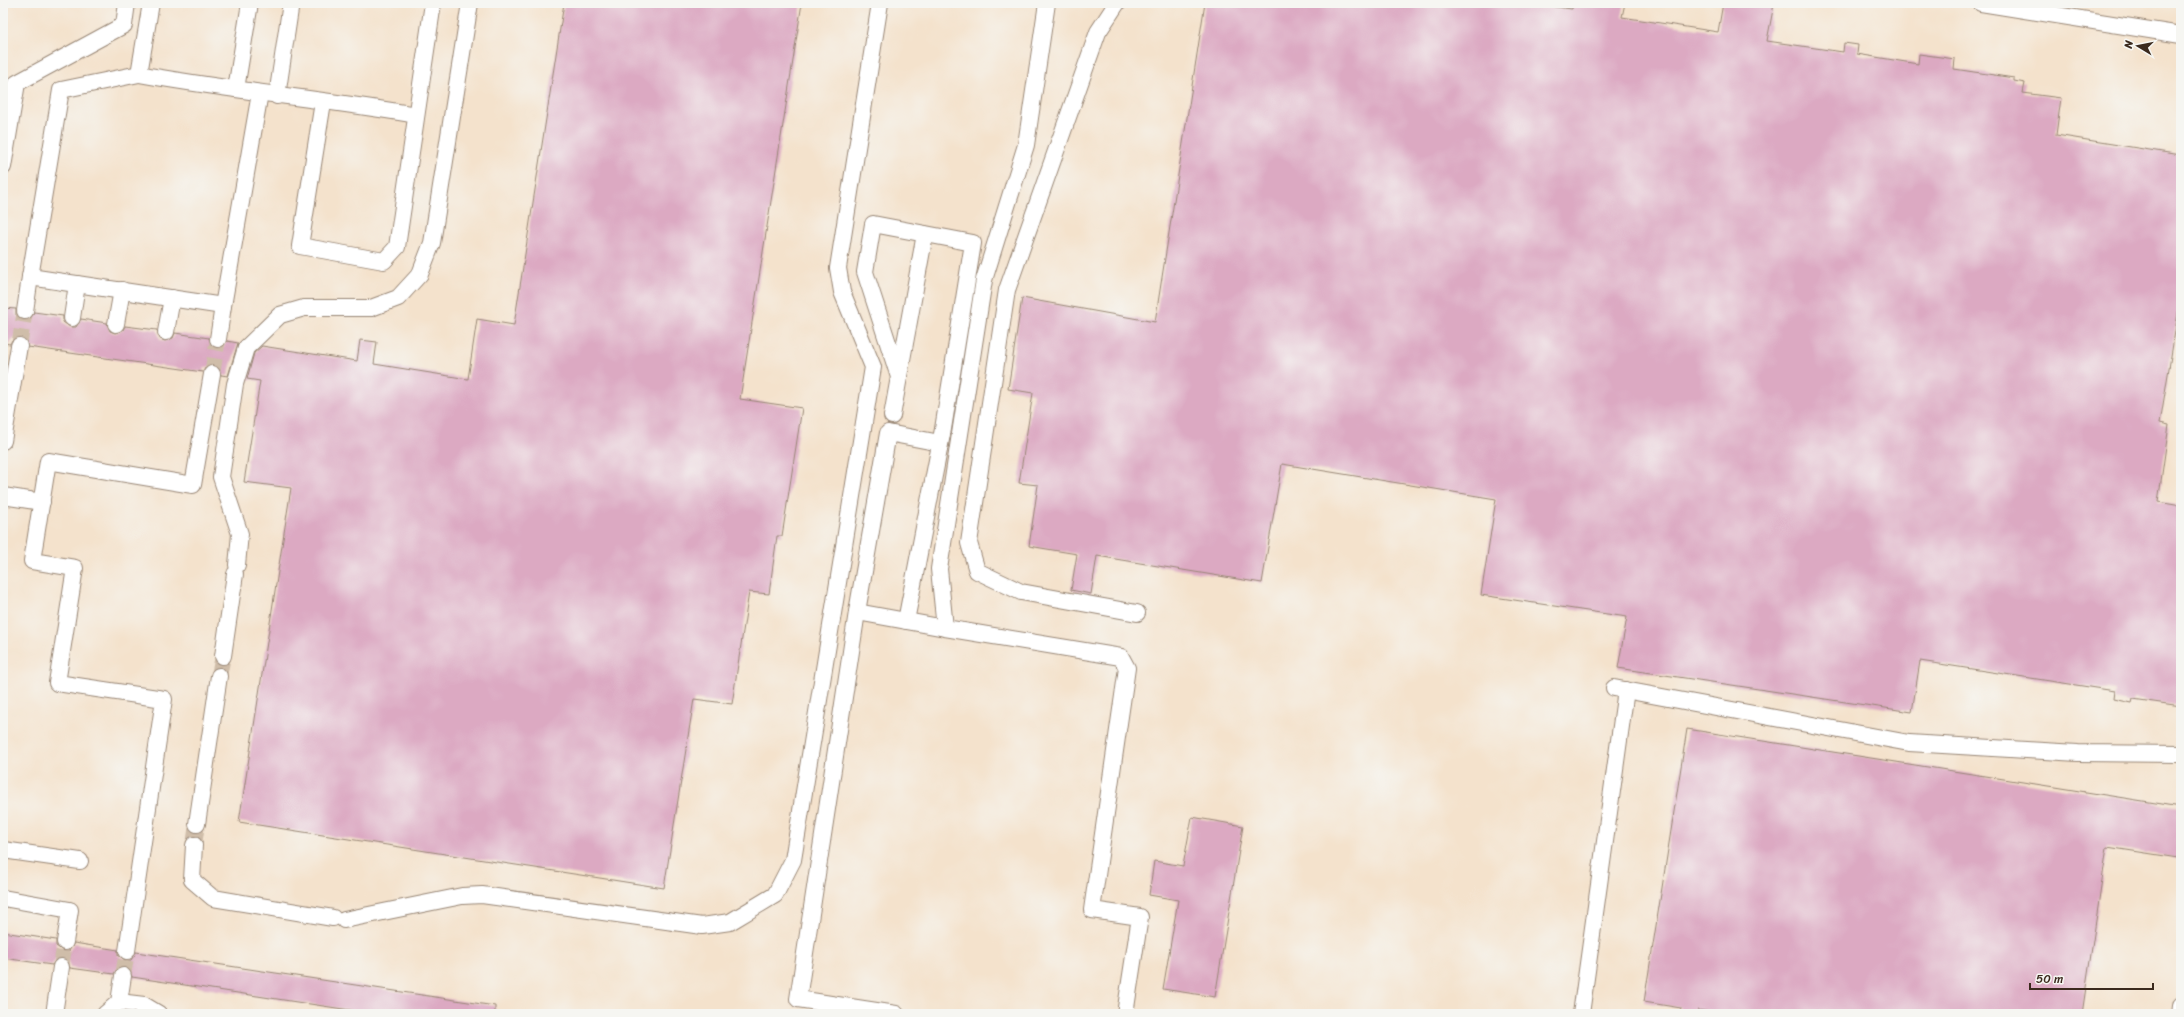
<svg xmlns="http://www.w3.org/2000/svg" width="2184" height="1017" font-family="Sriracha,sans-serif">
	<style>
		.building { fill: #dca9c2 }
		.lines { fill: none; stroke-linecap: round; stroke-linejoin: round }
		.minor-tunnel { stroke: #cfbda9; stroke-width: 16; stroke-dasharray: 16 8; stroke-linecap: butt }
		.minor-casing { stroke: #988675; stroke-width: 18 }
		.minor { stroke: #fff; stroke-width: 16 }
	</style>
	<rect width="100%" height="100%" fill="#f6f6f2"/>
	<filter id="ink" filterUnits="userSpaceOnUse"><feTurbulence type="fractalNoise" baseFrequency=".025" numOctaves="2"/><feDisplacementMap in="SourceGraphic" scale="8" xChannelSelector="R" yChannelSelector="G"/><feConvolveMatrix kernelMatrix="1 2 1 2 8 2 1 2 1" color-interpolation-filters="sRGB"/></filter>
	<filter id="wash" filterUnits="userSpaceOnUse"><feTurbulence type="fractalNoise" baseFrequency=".012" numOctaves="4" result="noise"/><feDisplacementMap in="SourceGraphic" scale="16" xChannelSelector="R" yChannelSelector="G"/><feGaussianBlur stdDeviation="0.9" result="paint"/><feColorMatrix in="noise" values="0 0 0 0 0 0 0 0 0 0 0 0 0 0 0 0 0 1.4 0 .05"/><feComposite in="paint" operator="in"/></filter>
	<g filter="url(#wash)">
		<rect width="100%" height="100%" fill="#f4e2cc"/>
		<g id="blocks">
			<g class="building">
				<polygon points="564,3 802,3 740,399 802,408 782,536 777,536 769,594 749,592 732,704 694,699 664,888 239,822 291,488 244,482 260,381 247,379 254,353 262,346 357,361 360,340 377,342 374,364 468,379 477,319 514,325"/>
				<polygon points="1205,3 1540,3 1540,5 1572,9 1573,3 1625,3 1622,17 1718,32 1723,3 1766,3 1774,4 1767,41 1843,52 1844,43 1858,45 1857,54 1918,64 1919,54 1955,59 1954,69 2014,78 2014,81 2025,83 2023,93 2061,98 2056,135 2181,155 2181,295 2160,423 2169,425 2158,502 2181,506 2181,706 2133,699 2132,703 2114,699 2115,691 1920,661 1912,712 1618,668 1627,617 1481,595 1496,499 1282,464 1262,583 1097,556 1091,594 1071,590 1077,554 1029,546 1038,485 1019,483 1033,393 1008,389 1022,298 1155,322"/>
				<polygon points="3,308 16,309 16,315 23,320 29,320 34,312 63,316 63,322 70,327 76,327 81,319 107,323 110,331 115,333 123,330 125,326 157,330 160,339 165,341 173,338 175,333 209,338 212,346 217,348 222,348 227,341 238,343 228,376 221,375 218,367 213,365 205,368 203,372 28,347 25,339 20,337 12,340 10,344 3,343"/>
				<polygon points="1687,729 2181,807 2181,838 2178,858 2107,847 2082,1014 1723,1014 1698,1010 1697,1014 1680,1014 1681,1008 1644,1002"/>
				<polygon points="1192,817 1243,826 1215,997 1163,989 1178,900 1149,895 1154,861 1183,866"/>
				<polygon points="3,932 56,940 56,946 63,951 69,951 74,943 118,950 118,955 125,960 131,960 136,952 495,1006 495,1014 376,1014 132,977 129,969 124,967 116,970 114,974 70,968 67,960 63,958 57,958 52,965 3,958"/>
			</g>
		</g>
	</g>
	<g filter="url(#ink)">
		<use href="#blocks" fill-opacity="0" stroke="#988675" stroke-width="1"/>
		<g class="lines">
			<g class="minor-tunnel">
				<polyline points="19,346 25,311"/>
				<polyline points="212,374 218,339"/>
				<polyline points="219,676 223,656"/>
				<polyline points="194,845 197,824"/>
				<polyline points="61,967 65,942"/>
				<polyline points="123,976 127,951"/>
			</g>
			<defs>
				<g id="minor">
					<polyline points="151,3 139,74 61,90 30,277 223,306 260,93"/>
					<polyline points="1047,3 1026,145 984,280 939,569 945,628 1121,657 1127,668 1092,910 1140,917 1125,1014"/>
					<polyline points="1117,3 1098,32 1007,290 969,543 977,571 1021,592 1137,613"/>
					<polyline points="1981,3 2181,35"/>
					<path d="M139 74C231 91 324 99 416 115"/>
					<polyline points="236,89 250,3"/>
					<polyline points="277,96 291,3"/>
					<polyline points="323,102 300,246 384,261 397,247 433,3"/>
					<polyline points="3,167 17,83 124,25 127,3"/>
					<polyline points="25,311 30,277"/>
					<polyline points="72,318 77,284"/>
					<polyline points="116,324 122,290"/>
					<polyline points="166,332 172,298"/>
					<polyline points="218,339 223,306"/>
					<polyline points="899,376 925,234"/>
					<polyline points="892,416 899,377 865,272 873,224 973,243 943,429 906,621"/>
					<polyline points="3,441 19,346"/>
					<polyline points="3,496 42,502"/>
					<polyline points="237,565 240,534 221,477 235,384 246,348 280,315 304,308 371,308 398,298 420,274 432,243 470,3"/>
					<polyline points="857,612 888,433 940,443"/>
					<polyline points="223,656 235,574"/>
					<polyline points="1614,688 1909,743 2078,753 2181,754"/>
					<polyline points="197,824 219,676"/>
					<polyline points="194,845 192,880 213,898 333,918"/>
					<polyline points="3,850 80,861"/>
					<polyline points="3,898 70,910 65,942"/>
					<polyline points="344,920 462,896 482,895 702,926 730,922 775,895 793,860 873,367 842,292 838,268 880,3"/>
					<polyline points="127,951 164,699 57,683 75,568 32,561 48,461 193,485 212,374"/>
					<polyline points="119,1002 144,1005 159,1014"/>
					<polyline points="54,1014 61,967"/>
					<polyline points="105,1014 119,1002 123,976"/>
					<polyline points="896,1014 798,999 857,612 945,628"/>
					<polyline points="1581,1014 1626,690"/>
					<polyline points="2180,1014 2181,1005"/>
				</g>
			</defs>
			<use href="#minor" class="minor-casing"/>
			<use href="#minor" class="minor"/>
		</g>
	</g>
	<rect width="2184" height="1017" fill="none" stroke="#f6f6f2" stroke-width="16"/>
	<g transform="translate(2138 46) rotate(280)" stroke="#f6f6f2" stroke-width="3" paint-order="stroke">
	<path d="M0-3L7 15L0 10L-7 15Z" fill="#3b2a1e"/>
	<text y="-6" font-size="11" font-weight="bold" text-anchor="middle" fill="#3b2a1e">N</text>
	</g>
	<path d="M2030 983v6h123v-6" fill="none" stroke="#3b2a1e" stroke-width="2"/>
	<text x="2036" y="983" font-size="12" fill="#3b2a1e" stroke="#f6f6f2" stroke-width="3" paint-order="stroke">50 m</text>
</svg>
